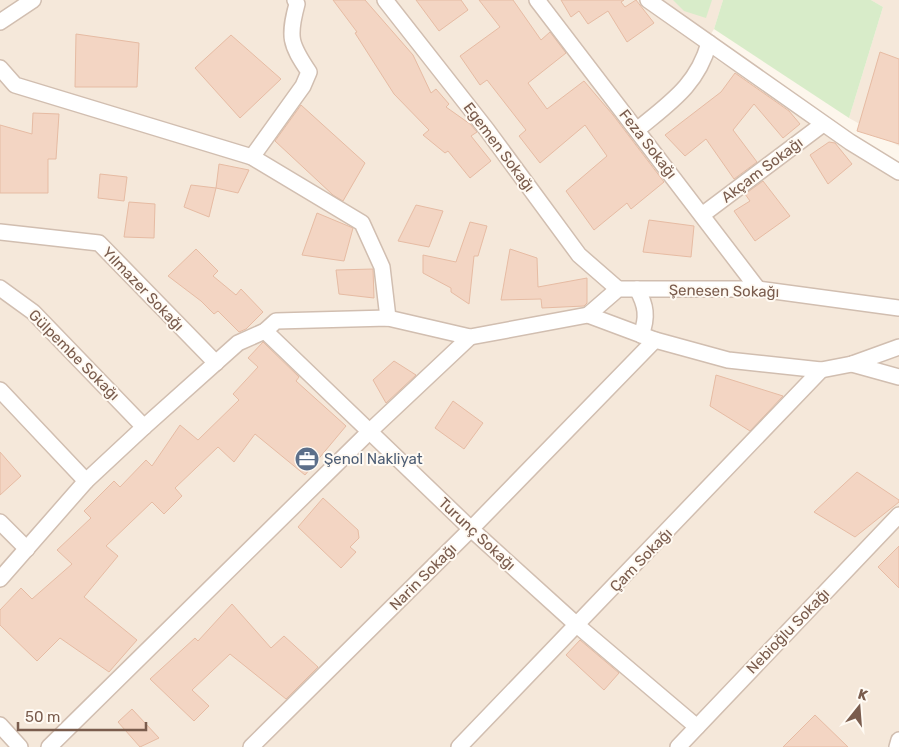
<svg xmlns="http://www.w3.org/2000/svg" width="899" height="747" font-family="Rubik,sans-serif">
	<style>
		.residential { fill: #f5e8da }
		.green { fill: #d8ecc9 }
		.building { fill: #f3d5c3; stroke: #e6bba3 }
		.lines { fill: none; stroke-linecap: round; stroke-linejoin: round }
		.street-casing { stroke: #d1beb0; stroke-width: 18 }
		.street { stroke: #fff; stroke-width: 15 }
		.labels { text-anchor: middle; stroke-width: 4; stroke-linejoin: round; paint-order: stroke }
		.street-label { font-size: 15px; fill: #7a5c4d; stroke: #fffaf3 }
		.service-label { font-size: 15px; fill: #4e5e75; stroke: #fffaf3; text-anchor: start }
	</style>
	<rect width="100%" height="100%" fill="#fdf6ec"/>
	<g class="residential">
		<polygon points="0,0 723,0 714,29 701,50 841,138 899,167 899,747 0,747"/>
		<polygon points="871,0 899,0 899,146 849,118 883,7"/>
	</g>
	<g class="green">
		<polygon points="673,0 712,0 706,18 684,11"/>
		<polygon points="723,0 871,0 883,7 849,118 714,29"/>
	</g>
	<g class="building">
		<polygon points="333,0 365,0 413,55 431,93 436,89 449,104 446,107 470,124 477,132 471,136 491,161 470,178 448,151 445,153 423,135 429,130 394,94 355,33 357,32"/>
		<polygon points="416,0 461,0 468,10 439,31"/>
		<polygon points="479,0 513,0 541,40 550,32 566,53 528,83 547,109 584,81 613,115 664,182 631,209 627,203 594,230 566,191 607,156 585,125 540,163 519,136 526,130 487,80 480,85 460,56 500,27"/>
		<polygon points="561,0 624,0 621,2 625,7 636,0 654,23 627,42 608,11 588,24 579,11 571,17"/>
		<polygon points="76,34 139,43 137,87 75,87"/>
		<polygon points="231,35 281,79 240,118 195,68"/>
		<polygon points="880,52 899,59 899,144 857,131"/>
		<polygon points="735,73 789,111 800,124 783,138 754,104 733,130 757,162 734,179 706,139 685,156 665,135 721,92"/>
		<polygon points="301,105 365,163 343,201 333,195 275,141"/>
		<polygon points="33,113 59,114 56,159 48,159 48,193 0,193 0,125 32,134"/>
		<polygon points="829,142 835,143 852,164 828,184 810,155"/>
		<polygon points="219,164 249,170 238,193 216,188"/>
		<polygon points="100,174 127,177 124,201 98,198"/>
		<polygon points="763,181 790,216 755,241 734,211 750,201 745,194"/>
		<polygon points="191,185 216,188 209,217 184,207"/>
		<polygon points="129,202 155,204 154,238 124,237"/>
		<polygon points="416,205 443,211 429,247 398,241"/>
		<polygon points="317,213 353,228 344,261 302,255"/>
		<polygon points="649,220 694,226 691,257 643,252"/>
		<polygon points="470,222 487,226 478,256 474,256 469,304 451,292 451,288 423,273 423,255 456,262"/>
		<polygon points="196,249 218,271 213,276 236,295 241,289 263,312 246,329 239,332 218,311 214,314 201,301 168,276"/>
		<polygon points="510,249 537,258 538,287 587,278 587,303 584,306 542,308 541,299 501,300"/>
		<polygon points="373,269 374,298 339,294 336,270"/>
		<polygon points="263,342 299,377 296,381 346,426 305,475 255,434 234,462 218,447 175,488 182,496 164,514 152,502 106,546 118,556 84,597 137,640 109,672 60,638 37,661 0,625 0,610 21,588 32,599 72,564 57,550 91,518 84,511 114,481 120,487 146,460 152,466 180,425 198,440 239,400 233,394 258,367 248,358"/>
		<polygon points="394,361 416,375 386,403 373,380"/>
		<polygon points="716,375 783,396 750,431 710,406"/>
		<polygon points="453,401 483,423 464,449 435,428"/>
		<polygon points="0,452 21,476 0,495"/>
		<polygon points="857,472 899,500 899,502 855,537 814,512"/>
		<polygon points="323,498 358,530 359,538 350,547 356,552 341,568 298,527"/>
		<polygon points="899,546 899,588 878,567"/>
		<polygon points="232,604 271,648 284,636 318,667 286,699 230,654 192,690 209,706 194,721 150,679 195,638 198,641"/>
		<polygon points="580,640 619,673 604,690 566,655"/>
		<polygon points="132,709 159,738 140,747 118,722"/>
		<polygon points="815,715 848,747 783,747"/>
	</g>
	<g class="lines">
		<defs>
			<g id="street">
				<polyline points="385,0 487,130 579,255 618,289"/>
				<polyline points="537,0 758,289"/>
				<polyline points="648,0 850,142 899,172"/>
				<polyline points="0,22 33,0"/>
				<polyline points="0,68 15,85 252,157 362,223 382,267 388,318"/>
				<path d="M637 130C669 103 697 86 709 43"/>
				<path d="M252 157 303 86 309 72C290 44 288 37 297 4L295 0"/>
				<polyline points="702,215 823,124"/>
				<polyline points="0,232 99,243 216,363"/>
				<polyline points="0,288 33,312 144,427"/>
				<path d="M637 289C646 305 648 317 641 335"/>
				<polyline points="588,315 618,289 758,289 899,308"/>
				<polyline points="265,331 471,529 578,626 697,727"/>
				<polyline points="852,364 899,377"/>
				<polyline points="0,390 86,481"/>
				<polyline points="0,522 27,549"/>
				<polyline points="0,579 86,481 144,427 238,343 265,331 276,321 388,318 470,337 588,315 655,340 728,360 821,370 852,364 899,347"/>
				<polyline points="0,725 20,747"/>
				<polyline points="49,747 370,431 470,337"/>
				<polyline points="251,747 471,529 655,340"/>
				<polyline points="459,747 821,370"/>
				<polyline points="678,747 899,515"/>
				<polyline points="897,747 899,740"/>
			</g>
		</defs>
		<use href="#street" class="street-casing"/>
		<use href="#street" class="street"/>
	</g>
	<defs>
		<symbol id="office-disc" viewBox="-11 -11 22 22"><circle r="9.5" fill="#5c6f8a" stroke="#fffaf3"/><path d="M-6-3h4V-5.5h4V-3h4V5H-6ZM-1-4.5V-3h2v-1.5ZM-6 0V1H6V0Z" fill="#fff"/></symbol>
	</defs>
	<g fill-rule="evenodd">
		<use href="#office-disc" x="293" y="445" width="28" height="28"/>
	</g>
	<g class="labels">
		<g class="street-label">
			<text transform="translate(648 144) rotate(52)" y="5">Feza Sokağı</text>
			<text transform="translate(499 147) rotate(53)" y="5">Egemen Sokağı</text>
			<text transform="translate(762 170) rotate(-37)" y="5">Akçam Sokağı</text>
			<text transform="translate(143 289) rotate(46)" y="5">Yılmazer Sokağı</text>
			<text transform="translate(724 291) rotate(1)" y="5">Şenesen Sokağı</text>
			<text transform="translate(74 355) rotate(45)" y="5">Gülpembe Sokağı</text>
			<text transform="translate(477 534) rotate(43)" y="5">Turunç Sokağı</text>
			<text transform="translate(641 560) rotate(-46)" y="5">Çam Sokağı</text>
			<text transform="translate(423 577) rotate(-45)" y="5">Narin Sokağı</text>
			<text transform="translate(788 631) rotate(-46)" y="5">Nebioğlu Sokağı</text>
		</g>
		<g class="service-label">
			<text x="324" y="464">Şenol Nakliyat</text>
		</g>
	</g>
	<g transform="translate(859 707) rotate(17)" stroke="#fffaf3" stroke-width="4" paint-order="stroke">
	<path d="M0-4L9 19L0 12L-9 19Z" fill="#7a5c4d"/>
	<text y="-8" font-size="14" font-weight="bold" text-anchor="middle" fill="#7a5c4d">K</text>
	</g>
	<path d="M18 722v8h128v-8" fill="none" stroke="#7a5c4d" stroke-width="2.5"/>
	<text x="25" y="722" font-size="15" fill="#7a5c4d" stroke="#fffaf3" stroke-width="4" paint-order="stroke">50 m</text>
</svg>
